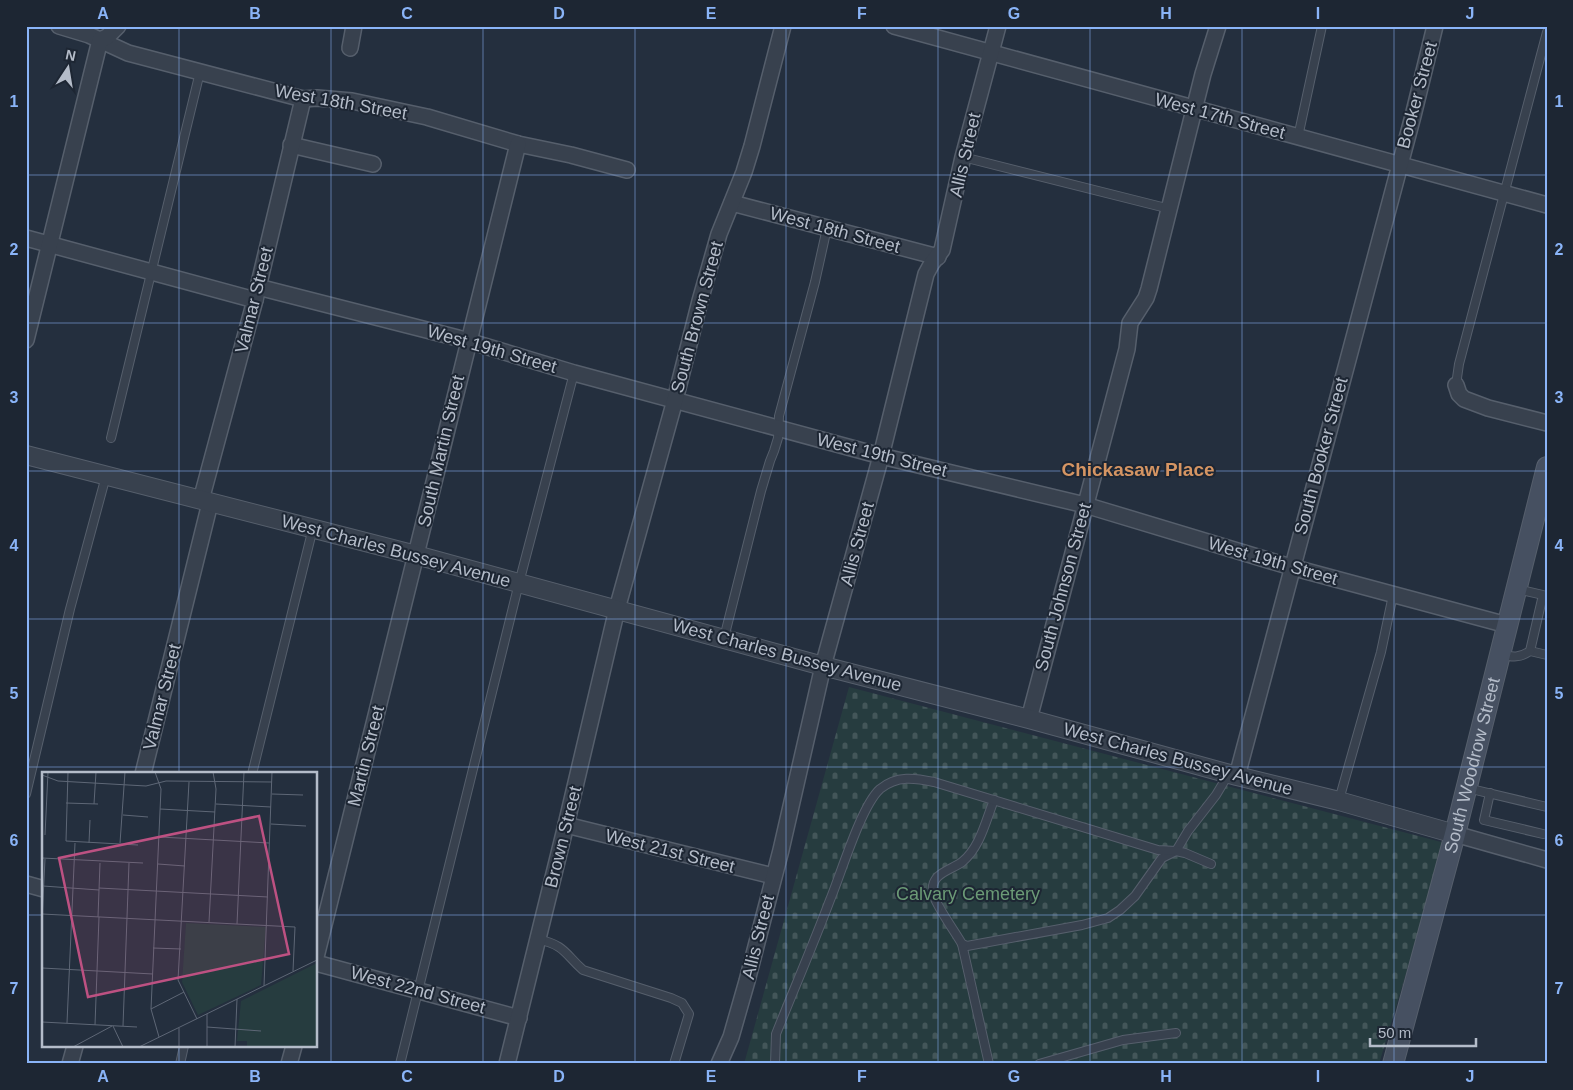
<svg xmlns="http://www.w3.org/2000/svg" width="1573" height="1090" font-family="Arial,sans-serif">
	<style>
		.cemetery { fill: url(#cemetery-stones) }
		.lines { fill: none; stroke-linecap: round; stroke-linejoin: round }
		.service-casing { stroke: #565f6c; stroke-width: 10 }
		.minor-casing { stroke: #565f6c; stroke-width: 18 }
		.tertiary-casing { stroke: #565f6c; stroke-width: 20 }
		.secondary-casing { stroke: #565f6c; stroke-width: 22 }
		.service { stroke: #38414e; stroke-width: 8 }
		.minor { stroke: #38414e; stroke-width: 15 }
		.tertiary { stroke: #38414e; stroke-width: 18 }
		.secondary { stroke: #465061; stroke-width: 20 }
		.grid { fill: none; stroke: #8ab4f8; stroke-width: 1; stroke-opacity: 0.55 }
		.labels { text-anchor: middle; stroke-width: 4; stroke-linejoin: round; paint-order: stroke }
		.street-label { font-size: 18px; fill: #b4bcc9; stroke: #1d2633 }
		.park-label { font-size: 18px; fill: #6b9a76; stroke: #1d2633 }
		.neighbourhood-label { font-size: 19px; font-weight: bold; fill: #d59563; stroke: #1d2633 }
		.inset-road { fill: none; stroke: #5e6776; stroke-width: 1 }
		.view { fill: #bd5182; fill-opacity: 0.15; stroke: #bd5182; stroke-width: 2.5 }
		.inset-edge { fill: none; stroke: #b4bcc9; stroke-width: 2.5 }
		.neatline { fill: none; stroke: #8ab4f8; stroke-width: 2 }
		.grid-label { font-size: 16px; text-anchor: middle; font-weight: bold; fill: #8ab4f8 }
	</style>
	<defs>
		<pattern id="cemetery-stones" width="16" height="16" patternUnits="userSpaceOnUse" patternTransform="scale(1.25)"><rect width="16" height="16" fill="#263c3f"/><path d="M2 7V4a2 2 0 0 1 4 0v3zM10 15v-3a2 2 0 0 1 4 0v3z" fill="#435659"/></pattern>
	</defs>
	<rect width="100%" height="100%" fill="#242f3e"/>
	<polygon class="cemetery" points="849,687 1445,843 1379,1064 744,1064"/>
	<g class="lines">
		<defs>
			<g id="service">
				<polyline points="1298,137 1322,26"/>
				<polyline points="963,157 1170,209"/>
				<polyline points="1456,385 1459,364 1547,32"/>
				<polyline points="111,438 200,72"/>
				<polyline points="1517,589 1543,595 1530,651 1547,655"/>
				<polyline points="724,638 761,491 770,461 774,451 778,438 779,416 815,282 827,228"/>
				<path d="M1501 655C1513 657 1520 658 1530 651"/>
				<polyline points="252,774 313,528"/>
				<polyline points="1467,788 1547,807"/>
				<polyline points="1490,793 1484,820 1543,834"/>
				<polyline points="26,794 70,609 106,476"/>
				<path d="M994 800C986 820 980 848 962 862 950 871 930 873 933 893 934 903 956 933 962 944L967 946 1082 925 1108 918 1120 910 1135 896 1162 858 1176 851 1188 831 1216 795 1225 780 1232 778"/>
				<polyline points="1339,800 1381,652 1393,595"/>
				<path d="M538 939C566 946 564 953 583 970L671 998 682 1003 689 1014 674 1064"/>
				<polyline points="962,944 989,1064"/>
				<polyline points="180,1064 184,1046"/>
				<polyline points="400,1064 519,583 574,373"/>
				<path d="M775 1064 776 1034C794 989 813 945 830 900 841 874 861 806 880 789 897 775 915 778 934 782L1158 850 1176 851 1185 853 1211 864"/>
				<polyline points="1039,1064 1123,1040 1176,1033"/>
			</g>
			<g id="minor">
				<polyline points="59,26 89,35 128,53 303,99 317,98 352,101 427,117 518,144 571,155 627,170"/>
				<polyline points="894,26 1547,205"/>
				<polyline points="350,48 354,26"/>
				<polyline points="291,145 373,164"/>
				<polyline points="732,203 938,257"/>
				<polyline points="26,238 255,300"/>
				<polyline points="258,287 458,338 574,373 881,456 1085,505 1291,567 1507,625"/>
				<polyline points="26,340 100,40 107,37 118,26"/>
				<polyline points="1456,385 1459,394 1464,399 1488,408 1547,423"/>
				<polyline points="201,500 255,300 303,99"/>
				<polyline points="1029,719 1127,349 1130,323 1146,298 1149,289 1203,74 1218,26"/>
				<polyline points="143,774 210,503"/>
				<polyline points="1237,776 1413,116 1435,26"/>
				<polyline points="566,825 773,876"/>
				<polyline points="1455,834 1547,860"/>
				<polyline points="26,884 44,889"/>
				<polyline points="316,957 518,144"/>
				<polyline points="316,963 519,1018"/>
				<polyline points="70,1064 75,1046"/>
				<polyline points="289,1064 294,1046"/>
				<polyline points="507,1064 566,825 617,609 675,400 700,301 719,234 744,172 752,146 783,26"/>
				<polyline points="719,1064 731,1037 747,981 781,850 823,666 881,456 926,274 932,263 942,250 963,157 998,26"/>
			</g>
			<polyline id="tertiary" points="26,455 416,555 823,666 1029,719 1237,776 1339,801 1455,834"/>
			<g id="secondary">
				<path id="s1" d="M1393 1064 1455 834 1547 467"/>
			</g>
		</defs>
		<use href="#service" class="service-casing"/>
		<use href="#minor" class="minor-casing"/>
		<use href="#tertiary" class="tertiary-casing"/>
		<use href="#secondary" class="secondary-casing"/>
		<use href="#service" class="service"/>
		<use href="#minor" class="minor"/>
		<use href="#tertiary" class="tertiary"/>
		<use href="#secondary" class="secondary"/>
	</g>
	<path class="grid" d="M179 26V774M331 26V1064M483 26V1064M635 26V1064M786 26V1064M938 26V1064M1090 26V1064M1242 26V1064M1394 26V1064M26 175H1547M26 323H1547M26 471H1547M26 619H1547M26 767H1547M26 915H44M316 915H1547M179 1046V1064"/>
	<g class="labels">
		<g class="street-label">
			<text transform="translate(1417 95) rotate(-75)" y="6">Booker Street</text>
			<text transform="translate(341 102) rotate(10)" y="6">West 18th Street</text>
			<text transform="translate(1220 116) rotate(15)" y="6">West 17th Street</text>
			<text transform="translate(965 155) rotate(-77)" y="6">Allis Street</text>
			<text transform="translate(835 230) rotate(15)" y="6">West 18th Street</text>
			<text transform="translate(254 300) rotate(-76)" y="6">Valmar Street</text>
			<text transform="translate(697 317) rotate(-75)" y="6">South Brown Street</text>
			<text transform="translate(492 349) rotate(16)" y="6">West 19th Street</text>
			<text transform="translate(441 451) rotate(-77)" y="6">South Martin Street</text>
			<text transform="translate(882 455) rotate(14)" y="6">West 19th Street</text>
			<text transform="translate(1321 456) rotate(-75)" y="6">South Booker Street</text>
			<text transform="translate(857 544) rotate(-75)" y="6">Allis Street</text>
			<text transform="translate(396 551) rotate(15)" y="6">West Charles Bussey Avenue</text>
			<text transform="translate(1273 561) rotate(16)" y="6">West 19th Street</text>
			<text transform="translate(1063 587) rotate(-75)" y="6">South Johnson Street</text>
			<text transform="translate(787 655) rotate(15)" y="6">West Charles Bussey Avenue</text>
			<text transform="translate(162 697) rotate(-76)" y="6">Valmar Street</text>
			<text transform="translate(366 756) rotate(-76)" y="6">Martin Street</text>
			<text transform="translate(1178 759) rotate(15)" y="6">West Charles Bussey Avenue</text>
			<text dy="6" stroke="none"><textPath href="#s1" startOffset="309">South Woodrow Street</textPath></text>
			<text transform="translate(563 837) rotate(-76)" y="6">Brown Street</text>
			<text transform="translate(670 851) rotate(14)" y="6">West 21st Street</text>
			<text transform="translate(758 937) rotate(-76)" y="6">Allis Street</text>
			<text transform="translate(418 990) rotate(15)" y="6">West 22nd Street</text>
		</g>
		<g class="park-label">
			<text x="968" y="900">Calvary Cemetery</text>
		</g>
		<g class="neighbourhood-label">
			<text x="1138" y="476">Chickasaw Place</text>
		</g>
	</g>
	<g transform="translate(42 772)">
		<rect width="275" height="275" fill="#242f3e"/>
		<path d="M144 151 224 155 219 213 156 243 140 210ZM275 191V275H205V269H195L199 229Z" fill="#263c3f"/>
		<path class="inset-road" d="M26 0 24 69 96 73M113 0 119 17 109 237 117 265M0 3 16 9 104 14 124 9 230 10M147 10 136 208 155 247M230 22 261 23M24 31 56 32M52 32 54 0M174 32 229 35M118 37 173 40M81 43 106 45M229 52 264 54M3 63 6 0M118 65 227 71M47 71 48 48M78 71 83 0M0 86 101 91M116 92 143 94M1 114 57 118M57 116 226 125M0 142 253 155 251 199M56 145 58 91M0 149 3 87M167 150 174 17 171 0M195 152 202 0M111 176 139 177M0 196 111 202M222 214 230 0M109 237 142 220M0 250 95 255M25 251 33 71M53 253 57 145M71 254 81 275M81 254 87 91M165 255 219 259M31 275 70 254M97 275 275 188M137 275V256M165 275V242M193 275 195 227"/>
		<path class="view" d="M217 44 247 182 46 225 17 86Z"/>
		<rect width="275" height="275" class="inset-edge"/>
	</g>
	<rect width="1573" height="1090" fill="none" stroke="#1d2633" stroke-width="55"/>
	<g transform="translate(68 68) rotate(12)" stroke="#1d2633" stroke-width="4" paint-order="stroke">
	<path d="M0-4L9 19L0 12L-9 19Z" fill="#b4bcc9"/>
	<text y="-8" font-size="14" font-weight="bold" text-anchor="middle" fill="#b4bcc9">N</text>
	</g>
	<path d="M1370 1038v8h106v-8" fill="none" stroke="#b4bcc9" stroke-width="2.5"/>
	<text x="1378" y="1038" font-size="15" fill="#b4bcc9" stroke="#1d2633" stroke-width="4" paint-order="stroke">50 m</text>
	<rect x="28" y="28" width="1518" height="1034" class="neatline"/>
	<g class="grid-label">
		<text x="103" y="19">A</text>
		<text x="255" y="19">B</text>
		<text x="407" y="19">C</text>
		<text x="559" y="19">D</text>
		<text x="711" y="19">E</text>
		<text x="862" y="19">F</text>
		<text x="1014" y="19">G</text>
		<text x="1166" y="19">H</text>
		<text x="1318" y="19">I</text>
		<text x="1470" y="19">J</text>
		<text x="14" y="107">1</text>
		<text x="1559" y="107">1</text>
		<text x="14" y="255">2</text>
		<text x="1559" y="255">2</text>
		<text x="14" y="403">3</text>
		<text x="1559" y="403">3</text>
		<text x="14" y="551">4</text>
		<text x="1559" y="551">4</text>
		<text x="14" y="699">5</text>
		<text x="1559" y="699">5</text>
		<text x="14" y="846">6</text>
		<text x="1559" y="846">6</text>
		<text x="14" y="994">7</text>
		<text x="1559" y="994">7</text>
		<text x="103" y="1082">A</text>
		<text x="255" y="1082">B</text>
		<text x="407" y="1082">C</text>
		<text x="559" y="1082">D</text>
		<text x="711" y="1082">E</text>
		<text x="862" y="1082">F</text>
		<text x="1014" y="1082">G</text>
		<text x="1166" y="1082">H</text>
		<text x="1318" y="1082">I</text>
		<text x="1470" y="1082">J</text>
	</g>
</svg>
